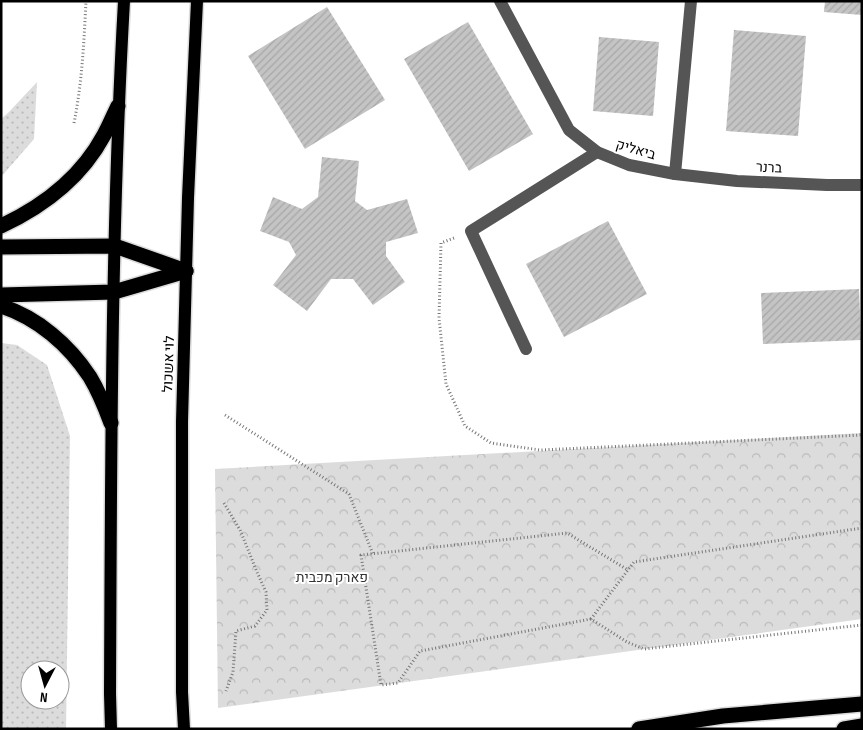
<svg xmlns="http://www.w3.org/2000/svg" width="863" height="730" font-family="'Sofia Sans Condensed',Heebo,sans-serif">
	<style>
		.grass { fill: url(#grass-dots); fill-rule: evenodd }
		.park { fill: url(#park-crowns) }
		.building { fill: url(#building-hatch) }
		.lines { fill: none; stroke-linecap: round; stroke-linejoin: round }
		.major-casing { stroke: #dbdbdb; stroke-width: 15 }
		.highway-casing { stroke: #dbdbdb; stroke-width: 18 }
		.path { stroke: #777; stroke-width: 3; stroke-dasharray: 1 2.5; stroke-linecap: butt }
		.minor { stroke: #555; stroke-width: 12 }
		.major { stroke: #000; stroke-width: 12 }
		.highway { stroke: #000; stroke-width: 15 }
		.labels { text-anchor: middle; stroke-width: 4; stroke-linejoin: round; paint-order: stroke }
		.street-label { font-size: 14px; fill: #000; stroke: #fff }
		.park-label { font-size: 14px; fill: #333; stroke: #fff }
	</style>
	<defs>
		<pattern id="grass-dots" width="8" height="8" patternUnits="userSpaceOnUse" patternTransform="scale(1.25)"><rect width="8" height="8" fill="#dcdcdc"/><path d="M2 2h.1M6 6h.1" fill="none" stroke="#bbb" stroke-width="1.8" stroke-linecap="round"/></pattern>
		<pattern id="park-crowns" width="20" height="18" patternUnits="userSpaceOnUse" patternTransform="scale(1.25)"><rect width="20" height="18" fill="#dcdcdc"/><path d="M2 6a3 3 0 1 1 6 0M12 15a3 3 0 1 1 6 0" fill="none" stroke="#bbb"/></pattern>
		<pattern id="building-hatch" width="6" height="6" patternUnits="userSpaceOnUse" patternTransform="scale(1.25)"><rect width="6" height="6" fill="#c4c4c4"/><path d="M-1 1l2-2M0 6l6-6M5 7l2-2" fill="none" stroke="#a7a7a7"/></pattern>
	</defs>
	<rect width="100%" height="100%" fill="#fff"/>
	<g class="grass">
		<polygon points="37,82 34,139 1,177 1,119 8,113"/>
		<path d="M1 343 17 345 47 365 70 436 66 729H1ZM30 670H60V700H30Z"/>
	</g>
	<polygon class="park" points="862,433 862,619 218,708 215,469"/>
	<g class="building">
		<polygon points="825,1 862,1 862,15 824,12"/>
		<polygon points="327,7 385,100 305,149 248,56"/>
		<polygon points="468,22 533,134 469,171 404,59"/>
		<polygon points="734,30 806,36 798,136 726,131"/>
		<polygon points="599,37 659,42 653,116 593,111"/>
		<polygon points="322,157 359,161 355,201 367,210 407,199 418,233 386,242 386,256 405,282 373,305 353,279 331,279 307,311 273,285 296,255 289,242 260,231 273,197 302,209 318,197"/>
		<polygon points="608,221 647,294 564,337 526,264"/>
		<polygon points="859,289 861,340 763,344 761,293"/>
	</g>
	<g class="lines">
		<defs>
			<g id="major">
				<path d="M111 729 110 694C111 463 111 232 124 1"/>
				<polyline points="184,729 182,692 182,422 188,198 197,1"/>
			</g>
			<g id="highway">
				<path d="M1 226C44 206 82 176 104 135 109 126 113 116 118 106"/>
				<polyline points="1,247 115,246 186,271"/>
				<polyline points="1,295 114,292 186,271"/>
				<path d="M1 306C38 318 69 345 90 377 99 392 105 407 111 423"/>
				<polyline points="639,729 723,716 862,704"/>
				<polyline points="844,729 862,726"/>
			</g>
		</defs>
		<use href="#major" class="major-casing"/>
		<use href="#highway" class="highway-casing"/>
		<g class="path">
			<path d="M74 123C82 83 84 42 86 1"/>
			<polyline points="454,238 441,243 439,318 446,384 465,426 491,443 540,450 862,435"/>
			<polyline points="225,415 349,494 373,554"/>
			<polyline points="224,503 240,530 257,572 266,592 267,610 255,626 236,631 233,672 226,691"/>
			<polyline points="862,528 634,562 591,619 627,642 644,649 862,625"/>
			<polyline points="591,619 420,651 398,683 381,685 361,555 567,533 628,570"/>
		</g>
		<g class="minor">
			<polyline points="500,1 569,130 597,152 629,165 675,174 737,181 827,185 862,185"/>
			<polyline points="675,174 691,1"/>
			<polyline points="526,349 471,231 597,152"/>
		</g>
		<use href="#major" class="major"/>
		<use href="#highway" class="highway"/>
	</g>
	<g class="labels">
		<g class="street-label">
			<text transform="translate(636 149) rotate(16)" y="5">ביאליק</text>
			<text transform="translate(769 167) rotate(3)" y="5">ברנר</text>
			<text transform="translate(168 364) rotate(-88)" y="5">לוי אשכול</text>
		</g>
		<g class="park-label">
			<text x="332" y="582">פארק מכבית</text>
		</g>
	</g>
	<rect width="863" height="730" fill="none" stroke="#000000" stroke-width="5"/>
	<g transform="translate(45 685) rotate(186)"><circle r="24" fill="#ffffff" stroke="#999999"/>
	<path d="M0-4L9 19L0 12L-9 19Z" fill="#000000"/>
	<text y="-8" font-size="14" font-weight="bold" text-anchor="middle" fill="#000000">N</text>
	</g>
</svg>
